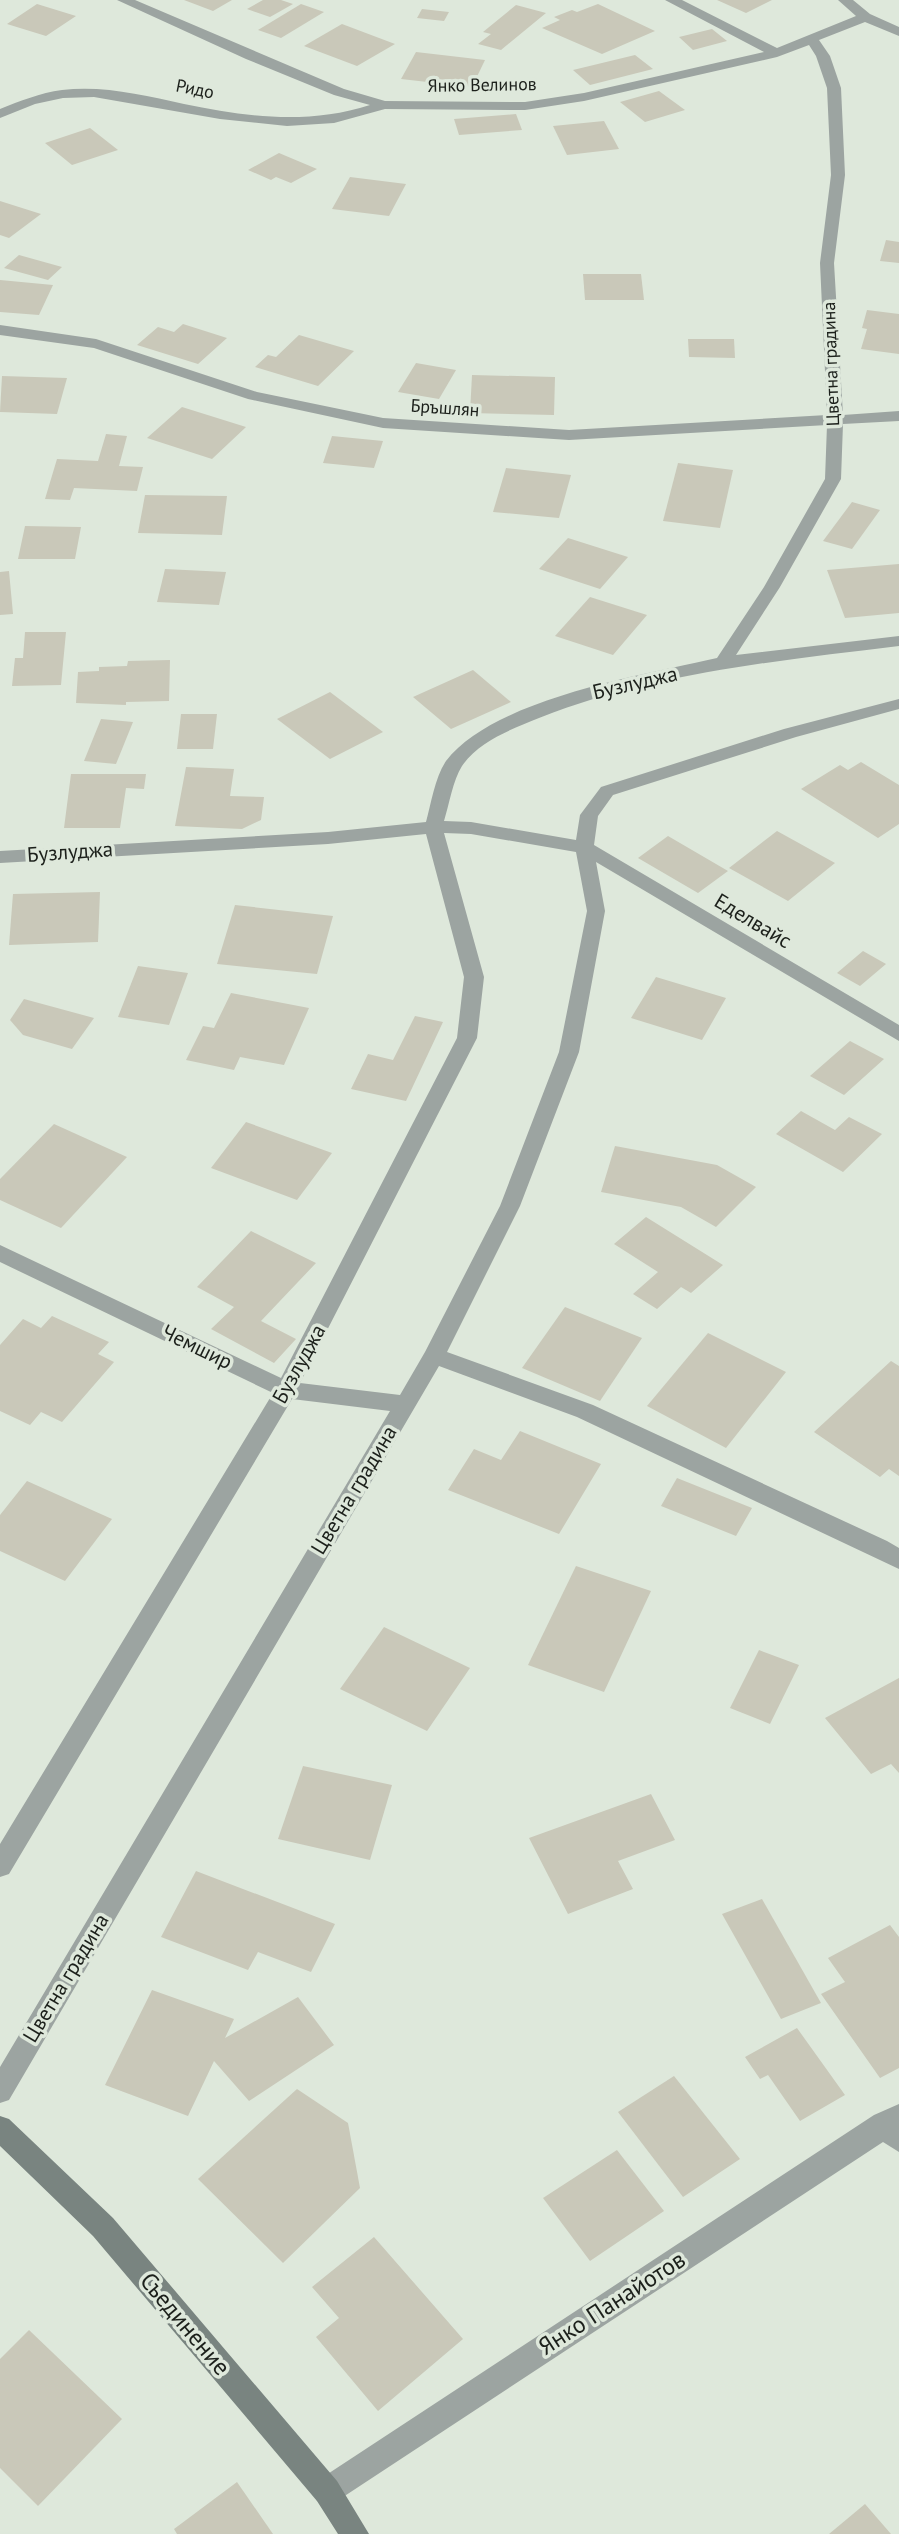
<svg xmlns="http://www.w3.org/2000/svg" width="899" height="2534" font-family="'PT Sans',sans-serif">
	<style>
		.building { fill: #c9c8b9 }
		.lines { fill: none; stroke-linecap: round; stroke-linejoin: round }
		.street { fill: #9ca4a1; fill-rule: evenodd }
		.secondary { fill: #798480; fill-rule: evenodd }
		.labels { text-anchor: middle; stroke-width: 7; stroke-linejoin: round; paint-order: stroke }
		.far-street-label { font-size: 18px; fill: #1c201b; stroke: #dee8db }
		.street-label { font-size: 21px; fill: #1c201b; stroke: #dee8db }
		.near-street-label { font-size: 24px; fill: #1c201b; stroke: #dee8db }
	</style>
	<rect width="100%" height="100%" fill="#dee8db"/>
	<g class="building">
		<polygon points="184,0 232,0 213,11"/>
		<polygon points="263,0 281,0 293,4 270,17 247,9"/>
		<polygon points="717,0 772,0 746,13"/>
		<polygon points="37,4 76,16 46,36 7,24"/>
		<polygon points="301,4 324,12 281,38 258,30"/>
		<polygon points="598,4 655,31 602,54 542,28 560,20 554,17 572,10 577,12"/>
		<polygon points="516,5 546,13 501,50 478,44 491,34 483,32"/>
		<polygon points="422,9 449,12 444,21 417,18"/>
		<polygon points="342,24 395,44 357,66 304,46"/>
		<polygon points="712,29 727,41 693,50 679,37"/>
		<polygon points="416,52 485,60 472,87 401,79"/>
		<polygon points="635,55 653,69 590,85 573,70"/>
		<polygon points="659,91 685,110 645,122 620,102"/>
		<polygon points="516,114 522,130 459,135 454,119"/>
		<polygon points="604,121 619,149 567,155 553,126"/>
		<polygon points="90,128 118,150 72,165 45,143"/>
		<polygon points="279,153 317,169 291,183 276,177 271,180 248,170"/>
		<polygon points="350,177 406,184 389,216 332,209"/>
		<polygon points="0,201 41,214 9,238 0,235"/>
		<polygon points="886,240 899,242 899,263 880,261"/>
		<polygon points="19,255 62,267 48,280 4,268"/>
		<polygon points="583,274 641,274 644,300 585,300"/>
		<polygon points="0,280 53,285 39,315 0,312"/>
		<polygon points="867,310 899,314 899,354 861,349 867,329 862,328"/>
		<polygon points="183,324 227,338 198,364 137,345 158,327 174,332"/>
		<polygon points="299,335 354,351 318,386 255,367 268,355 276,357"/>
		<polygon points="688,339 734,339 735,358 689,357"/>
		<polygon points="416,363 456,370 439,399 398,392"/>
		<polygon points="472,375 555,377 554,415 470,413"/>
		<polygon points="2,376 67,378 57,414 0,412"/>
		<polygon points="182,407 246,427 212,459 147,438"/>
		<polygon points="106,434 127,436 119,466 143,467 137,491 74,488 70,500 45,499 57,459 98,461"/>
		<polygon points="332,436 383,441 374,468 323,463"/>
		<polygon points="678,463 733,470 720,528 663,521"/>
		<polygon points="506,468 571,475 559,518 493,512"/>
		<polygon points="145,495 227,496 222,535 138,533"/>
		<polygon points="852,502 880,510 852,549 823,541"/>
		<polygon points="25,526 81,527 75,559 18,559"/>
		<polygon points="568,538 628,557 600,589 539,569"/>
		<polygon points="899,564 899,613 845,618 827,570"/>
		<polygon points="165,569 226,572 219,605 157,602"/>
		<polygon points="9,571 13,614 0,615 0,572"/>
		<polygon points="590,597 647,615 613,655 555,636"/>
		<polygon points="25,632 66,632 61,685 12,686 15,658 23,658"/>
		<polygon points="170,660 169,701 126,702 126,705 76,703 78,672 99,671 99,667 127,666 128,661"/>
		<polygon points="473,670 511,702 451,729 413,697"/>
		<polygon points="330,692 383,732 330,759 277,719"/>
		<polygon points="181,714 217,714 213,749 177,749"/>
		<polygon points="101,719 133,722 116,764 84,761"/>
		<polygon points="861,762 899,785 899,824 878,838 801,789 840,765 848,770"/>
		<polygon points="186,767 234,769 230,796 264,797 261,820 242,829 175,826"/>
		<polygon points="71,774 146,774 144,789 126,788 120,828 64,828"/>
		<polygon points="777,831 835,863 788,901 729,868"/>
		<polygon points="668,836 728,871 698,893 638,858"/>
		<polygon points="100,892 98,942 9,945 13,894"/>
		<polygon points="235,905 333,916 317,974 217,964"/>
		<polygon points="863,951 886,964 860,986 837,973"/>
		<polygon points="138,966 188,973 169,1025 118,1017"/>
		<polygon points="656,977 726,998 702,1040 631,1018"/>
		<polygon points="231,993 309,1008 284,1065 240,1057 234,1070 186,1060 203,1026 214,1028"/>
		<polygon points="24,999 94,1018 72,1049 23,1035 10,1020"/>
		<polygon points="415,1016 443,1022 406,1101 351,1089 368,1054 393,1060"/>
		<polygon points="850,1041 884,1059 844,1095 810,1076"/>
		<polygon points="801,1111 835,1130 849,1117 882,1134 843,1172 776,1134"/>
		<polygon points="246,1122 332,1153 297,1200 211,1168"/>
		<polygon points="54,1124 127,1157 61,1228 0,1200 0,1179"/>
		<polygon points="615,1146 717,1165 756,1187 716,1227 681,1207 601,1192"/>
		<polygon points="646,1217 723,1265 691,1293 681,1287 657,1309 633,1294 658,1272 614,1244"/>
		<polygon points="251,1231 316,1263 261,1321 296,1339 274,1363 211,1329 234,1307 197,1287"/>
		<polygon points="565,1307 642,1338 600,1401 522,1368"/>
		<polygon points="52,1316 109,1342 98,1354 114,1362 62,1422 41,1412 30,1425 0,1411 0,1345 23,1319 41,1328"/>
		<polygon points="708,1333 786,1372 726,1448 647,1406"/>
		<polygon points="891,1361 899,1366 899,1476 889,1469 880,1477 814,1432"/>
		<polygon points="520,1431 601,1464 559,1534 448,1490 474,1449 501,1460"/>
		<polygon points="677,1478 752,1508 736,1536 661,1506"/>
		<polygon points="27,1481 112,1519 65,1581 0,1551 0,1515"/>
		<polygon points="576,1566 651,1591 604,1692 528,1665"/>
		<polygon points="384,1627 470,1668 427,1731 340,1689"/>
		<polygon points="759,1650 799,1665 770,1724 730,1708"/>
		<polygon points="899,1678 899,1773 891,1764 871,1774 825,1718"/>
		<polygon points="303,1766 392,1785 370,1860 278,1839"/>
		<polygon points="651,1794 675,1840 618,1861 633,1889 568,1914 529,1838"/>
		<polygon points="196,1871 335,1924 311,1972 258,1952 248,1970 161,1937"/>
		<polygon points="762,1899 821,2003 781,2019 722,1914"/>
		<polygon points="890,1925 899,1937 899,2068 880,2078 821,1994 845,1982 828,1958"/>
		<polygon points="152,1990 234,2019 225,2038 298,1997 334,2045 249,2101 214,2061 188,2116 105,2085"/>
		<polygon points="797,2028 845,2095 800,2121 768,2075 760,2079 745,2057"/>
		<polygon points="674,2076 740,2159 683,2197 618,2112"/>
		<polygon points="297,2089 348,2123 360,2188 283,2263 198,2179"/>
		<polygon points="617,2150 664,2211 590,2261 543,2198"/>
		<polygon points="374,2237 463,2339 378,2411 316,2337 339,2318 312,2287"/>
		<polygon points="29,2330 122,2419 38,2506 0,2468 0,2359"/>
		<polygon points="237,2482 273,2534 177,2534 174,2529"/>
		<polygon points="865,2504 891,2534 829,2534"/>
	</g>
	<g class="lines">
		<g class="street">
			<path d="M117 0H135L344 89 385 101 525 102 584 93 764 52 665 0H682L777 48 856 16 838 0H853L870 14 899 27V36L865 22 819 40 830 56 841 88 845 175 834 263 843 415 899 411V421L843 424 841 479 780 587 736 655 899 636V646C776 661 654 673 539 718 512 729 479 741 462 766 453 780 449 805 444 821L471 822 576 840 580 815 601 787 784 729 899 699V709L796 737 613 795 598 816 594 845 899 1025V1041L596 862 605 911 579 1052 520 1206 447 1352 593 1405 887 1541 899 1548V1569L577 1417 439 1366 9 2100 0 2103V2067L390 1411 292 1399 9 1874 0 1877V1844L273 1393 0 1262V1245L281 1378 457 1038 464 977 426 834 328 844 0 863V851L328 832 426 822C431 804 435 777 446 761 493 699 643 675 717 658L764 587 825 479 827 425 569 440 383 428 248 399 94 348 0 335V325L96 339 257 392 383 418 569 430 827 415 820 263 831 175 827 88 816 56 809 45 777 57 584 101 525 110 385 109 334 123 287 126 220 119 94 97 63 98 35 104 0 118V109C20 101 40 93 62 90 102 85 144 95 184 104 246 117 308 125 370 105L334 95 246 59ZM444 833 471 834 576 852 587 911 559 1052 500 1206 425 1352 400 1395 300 1383 477 1038 484 977Z"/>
			<polygon points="899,2104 899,2152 883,2142 337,2501 327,2505 317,2501 313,2491 317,2481 874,2115"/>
		</g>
		<polygon class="secondary" points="0,2116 9,2119 113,2218 337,2481 369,2534 338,2534 317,2501 93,2236 0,2146"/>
	</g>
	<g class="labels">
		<g class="far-street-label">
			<text transform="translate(482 85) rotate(-1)" y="6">Янко Велинов</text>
			<text transform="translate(195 89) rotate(11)" y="6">Ридо</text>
			<text transform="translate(831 364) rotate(-92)" y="6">Цветна градина</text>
			<text transform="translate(445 408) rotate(4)" y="6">Бръшлян</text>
		</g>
		<g class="street-label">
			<text transform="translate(635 683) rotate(-13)" y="7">Бузлуджа</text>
			<text transform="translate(70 852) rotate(-4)" y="7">Бузлуджа</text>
			<text transform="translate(753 921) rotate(31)" y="7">Еделвайс</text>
			<text transform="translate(197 1347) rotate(26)" y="7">Чемшир</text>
			<text transform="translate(299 1364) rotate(-61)" y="7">Бузлуджа</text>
			<text transform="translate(354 1490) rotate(-59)" y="7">Цветна градина</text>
			<text transform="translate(66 1978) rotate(-59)" y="7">Цветна градина</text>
		</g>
		<g class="near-street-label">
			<text transform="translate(612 2303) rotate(-33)" y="8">Янко Панайотов</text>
			<text transform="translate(185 2324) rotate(50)" y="8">Съединение</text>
		</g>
	</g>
</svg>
